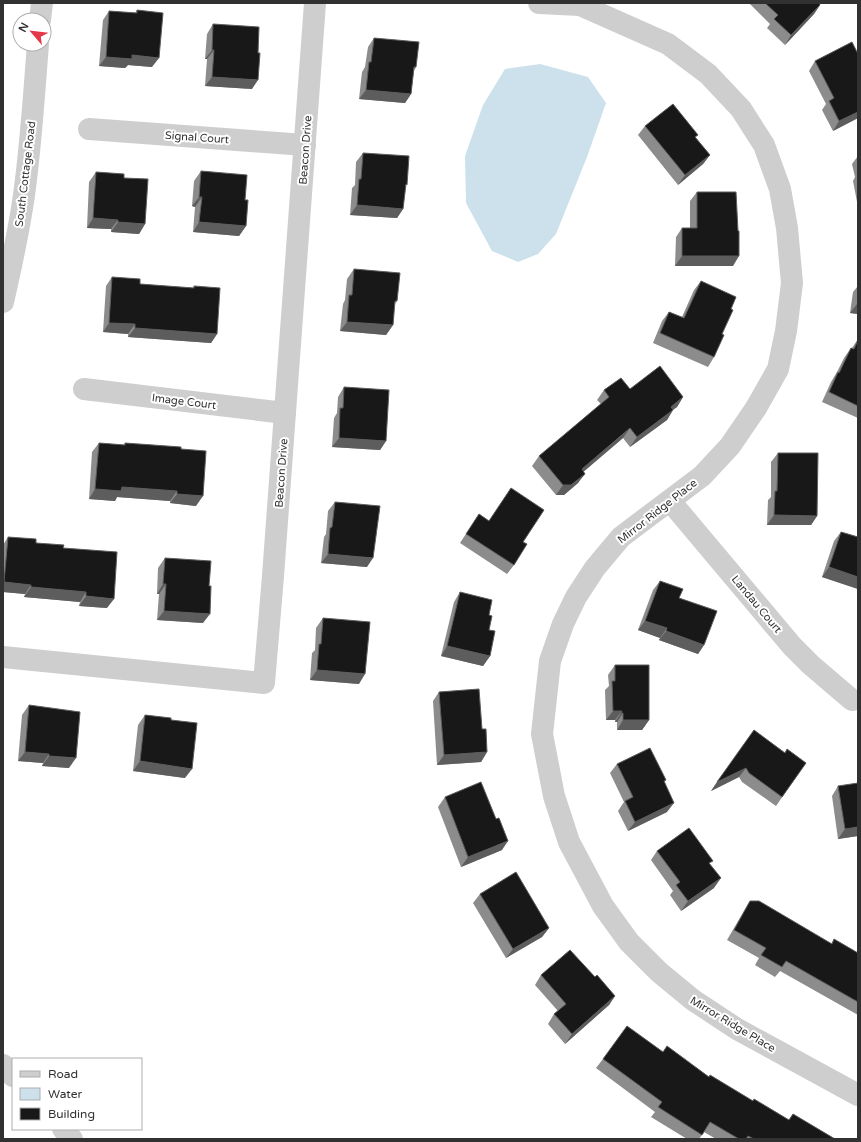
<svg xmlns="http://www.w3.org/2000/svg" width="861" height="1142" font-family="'Varela Round',sans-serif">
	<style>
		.water { fill: #cce1ec }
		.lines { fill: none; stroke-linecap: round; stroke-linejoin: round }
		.minor { stroke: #cecece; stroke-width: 22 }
		.tertiary { stroke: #cecece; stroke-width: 22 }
		.wall { fill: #8c8c8c }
		.shaded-wall { fill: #5d5d5d }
		.building { fill: #181818; stroke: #5d5d5d }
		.labels { text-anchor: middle; stroke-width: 4; stroke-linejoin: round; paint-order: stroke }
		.street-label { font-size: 11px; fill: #313131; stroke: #fff }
	</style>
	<rect width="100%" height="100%" fill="#fff"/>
	<polygon class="water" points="540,64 588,77 606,103 587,157 556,234 538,254 518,262 492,251 466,203 465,156 483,105 505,69"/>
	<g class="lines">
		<g class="minor">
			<polyline points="539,3 580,5 668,44 708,74 741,109 764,145 780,189 787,228 792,283 786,331 778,369 756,408 730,446 702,476 621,537 595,568 576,597 563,624 550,661 542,734 554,796 569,842 603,906 629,942 659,972 693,1000 737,1029 858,1095"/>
			<polyline points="89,129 305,145"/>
			<polyline points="84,389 285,413"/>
			<polyline points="670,501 792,646 811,665 852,700"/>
			<polyline points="3,657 264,683 273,576 315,3"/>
			<polyline points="3,1065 13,1076"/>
			<polyline points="63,1129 72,1139"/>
		</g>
		<g class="tertiary">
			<polyline points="40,20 42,3"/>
			<path d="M3 302C11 267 19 231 24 195 31 145 34 94 38 44"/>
		</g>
	</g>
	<g class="wall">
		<polygon points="749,3 819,3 820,5 814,14 785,45 767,28 770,24"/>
		<polygon points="137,10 152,67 128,65 125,68 99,66 103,20 109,11 135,13"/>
		<polygon points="213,24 252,89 205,86 207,59 205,59 207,34"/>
		<polygon points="374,38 416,67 414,71 411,94 405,103 359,99 362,72 365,67 368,47"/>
		<polygon points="858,54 858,118 833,131 822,110 826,104 809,71 815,61"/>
		<polygon points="645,126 696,138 710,155 703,164 678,185 638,135"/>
		<polygon points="363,153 405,188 403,209 397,218 350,215 352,188 355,185 356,162"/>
		<polygon points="858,156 858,207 853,181 855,177 852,164"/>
		<polygon points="201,171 245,200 246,226 239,236 193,232 195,207 192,206 194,181"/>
		<polygon points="96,172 124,178 145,224 139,234 111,232 111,229 87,228 89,182"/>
		<polygon points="697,192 733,266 675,266 676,237 682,228 690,228 690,201"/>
		<polygon points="354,269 397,301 394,305 393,325 386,335 340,331 343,304 345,300 347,279"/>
		<polygon points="112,277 140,284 193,288 194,286 217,334 211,343 128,337 128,334 103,332 106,286"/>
		<polygon points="701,281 731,309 714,357 708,367 653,343 662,321 669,312 682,317 694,290"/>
		<polygon points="858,286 858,314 850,313 853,292"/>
		<polygon points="858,339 858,418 822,402 831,382 837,372 844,358 851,348 852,348"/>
		<polygon points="344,387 386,441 380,450 332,447 334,418 337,413 338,397"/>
		<polygon points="630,389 683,397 677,407 673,410 667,420 630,447 623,438 583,472 578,483 564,495 556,495 532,466 539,456 601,404 597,400 604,390"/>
		<polygon points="99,443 124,445 125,443 181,449 196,506 170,503 170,501 117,497 115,501 89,499 92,452"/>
		<polygon points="778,453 817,516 811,525 767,525 768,500 771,497 771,462"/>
		<polygon points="511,488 523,542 514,565 507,574 460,543 479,514 489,521"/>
		<polygon points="335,502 367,567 321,563 324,537 326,534 328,511"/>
		<polygon points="841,532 858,537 858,589 822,577 834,541"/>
		<polygon points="8,537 36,543 63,548 107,608 79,606 80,602 24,597 25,594 3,592 3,545"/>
		<polygon points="165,558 203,623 157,620 159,594 157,594 158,568"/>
		<polygon points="660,581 704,645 698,654 659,640 660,638 638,630 653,590"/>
		<polygon points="460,592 489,615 489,630 490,656 483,666 441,656 454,602"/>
		<polygon points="323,618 359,684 310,680 312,653 315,650 316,628"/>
		<polygon points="615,665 649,720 642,730 617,730 617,722 615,722 615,720 606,720 605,690 609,686 608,675"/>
		<polygon points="439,692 482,729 487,752 481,762 437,765 433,701"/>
		<polygon points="29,705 69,768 42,766 43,763 18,761 22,715"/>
		<polygon points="145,715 171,720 185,778 133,771 138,725"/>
		<polygon points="754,730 785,753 806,763 776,806 742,782 739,777 711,791"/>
		<polygon points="617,764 666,780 664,782 667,812 628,831 618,811 624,802 610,773"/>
		<polygon points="838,786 858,836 838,839 832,796"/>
		<polygon points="445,797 502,850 461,867 438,807"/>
		<polygon points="657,851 710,864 714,888 681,911 670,895 673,891 651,860"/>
		<polygon points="480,894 549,928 542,937 506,958 473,903"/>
		<polygon points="750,901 831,944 834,939 858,953 858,1015 780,971 775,977 755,965 759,958 727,940 744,911"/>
		<polygon points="541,975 595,977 615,996 609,1005 565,1044 548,1024 554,1014 558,1011 535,985"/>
		<polygon points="663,1052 753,1101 789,1120 793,1114 835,1139 716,1139 704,1132 699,1139 687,1139 651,1117 655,1112 596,1068 603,1059"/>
	</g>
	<g class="shaded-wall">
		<polygon points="820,5 814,14 785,45 791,35"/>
		<polygon points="212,50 214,50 207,59 205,59"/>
		<polygon points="132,55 159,58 152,67 128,65 125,68 99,66 106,57"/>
		<polygon points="212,77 258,80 252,89 205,86"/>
		<polygon points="366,90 411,94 405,103 359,99"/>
		<polygon points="858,112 858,118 833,131 839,121"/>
		<polygon points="710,155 703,164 678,185 685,175"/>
		<polygon points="199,197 202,197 195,207 192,206"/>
		<polygon points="357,205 403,209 397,218 350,215"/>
		<polygon points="93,218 118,220 111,229 87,228"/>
		<polygon points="118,222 145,224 139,234 111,232"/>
		<polygon points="199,222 246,226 239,236 193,232"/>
		<polygon points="682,256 739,256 733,266 675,266"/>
		<polygon points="857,304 858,304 858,314 850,313"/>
		<polygon points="347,322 393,325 386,335 340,331"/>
		<polygon points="109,323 135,324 128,334 103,332"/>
		<polygon points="135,328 217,334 211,343 128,337"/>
		<polygon points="683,397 677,407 664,416 671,407"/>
		<polygon points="673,410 667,420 630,447 637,437"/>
		<polygon points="630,428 623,438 575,479 582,469"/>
		<polygon points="339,438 386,441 380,450 332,447"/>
		<polygon points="585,474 578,483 564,495 556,495 563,485"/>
		<polygon points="122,487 177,491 170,501 117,497 115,501 89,499 95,489"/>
		<polygon points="177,494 203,496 196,506 170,503"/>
		<polygon points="774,515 817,516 811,525 767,525"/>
		<polygon points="328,554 373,558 367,567 321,563"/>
		<polygon points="829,567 858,577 858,589 822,577"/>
		<polygon points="4,582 31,585 25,594 3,592 3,584"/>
		<polygon points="163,584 166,584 159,594 157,594"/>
		<polygon points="31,587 86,592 80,602 24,597"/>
		<polygon points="86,596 114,599 107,608 79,606"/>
		<polygon points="164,611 210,614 203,623 157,620"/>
		<polygon points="645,621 667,628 660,638 638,630"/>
		<polygon points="666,631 704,645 698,654 659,640"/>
		<polygon points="447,646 490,656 483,666 441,656"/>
		<polygon points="317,670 365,674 359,684 310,680"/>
		<polygon points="613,711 622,711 615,720 606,720"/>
		<polygon points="621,713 623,713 617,722 615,722"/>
		<polygon points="623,720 649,720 642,730 617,730"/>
		<polygon points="25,752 49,754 43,763 18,761"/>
		<polygon points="487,752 481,762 437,765 444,755"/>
		<polygon points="49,756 76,758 69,768 42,766"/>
		<polygon points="140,761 192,769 185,778 133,771"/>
		<polygon points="746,768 739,777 711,791 717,782"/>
		<polygon points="674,803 667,812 628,831 635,822"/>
		<polygon points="858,827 858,836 838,839 845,829"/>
		<polygon points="508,841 502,850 461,867 468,857"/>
		<polygon points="721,878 714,888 681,911 688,901"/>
		<polygon points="549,928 542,937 506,958 513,949"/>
		<polygon points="615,996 609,1005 565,1044 572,1034"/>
	</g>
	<g class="building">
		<polygon points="765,3 819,3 820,5 791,35 774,19 778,15"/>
		<polygon points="137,10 163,13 159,58 132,55 132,59 106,57 109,11 137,13"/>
		<polygon points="213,24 259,27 258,53 260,53 258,80 212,77 214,50 212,50"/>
		<polygon points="374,38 419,42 416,67 414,67 411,94 366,90 369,62 371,62"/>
		<polygon points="852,42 858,54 858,112 839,121 829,101 834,98 815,61"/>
		<polygon points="673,104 698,135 695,137 710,155 685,175 645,126"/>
		<polygon points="363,153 409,156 407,185 406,184 403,209 357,205 359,179 361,179"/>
		<polygon points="201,171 247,175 245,200 248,200 246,226 199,222 202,197 199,197"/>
		<polygon points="96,172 124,174 124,178 148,179 145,224 118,222 118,220 93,218"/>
		<polygon points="697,192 736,192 738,231 739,231 739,256 682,256 682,228 697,228"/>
		<polygon points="354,269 400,273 397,301 395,301 393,325 347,322 349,295 352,295"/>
		<polygon points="112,277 140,279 140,284 194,288 194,286 220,288 217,334 135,328 135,324 109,323"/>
		<polygon points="701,281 736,297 731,309 733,310 722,334 724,335 714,357 660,333 669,312 684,318"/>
		<polygon points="858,340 858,406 829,392 838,372 839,373 851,348 854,349"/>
		<polygon points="660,366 683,397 671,407 673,410 637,437 630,428 582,469 585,474 571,485 563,485 539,456 609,397 604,390 621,378 630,389"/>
		<polygon points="344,387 389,390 386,441 339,438 340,408 343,408"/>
		<polygon points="99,443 125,445 125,443 181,447 181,449 206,451 203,496 177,494 177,491 122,487 121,491 95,489"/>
		<polygon points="778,453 818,453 817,516 774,515 775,491 777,491"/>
		<polygon points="511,488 544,510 523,542 527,544 514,565 466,534 479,514 489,521"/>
		<polygon points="335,502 380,506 373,558 328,554 330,528 332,527"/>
		<polygon points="841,532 858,537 858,577 829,567"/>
		<polygon points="8,537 36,539 36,543 64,545 63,548 117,552 114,599 86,596 86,592 31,587 31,585 4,582"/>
		<polygon points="165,558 211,561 209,586 211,586 210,614 164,611 166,584 163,584"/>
		<polygon points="660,581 683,589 679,598 717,611 704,645 666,631 667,628 645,621"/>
		<polygon points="460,592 492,600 489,615 492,616 489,630 495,631 490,656 447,646"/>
		<polygon points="323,618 370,622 365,674 317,670 319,644 321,644"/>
		<polygon points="615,665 649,665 649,720 623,720 623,713 621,713 622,711 613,711 612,681 615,681"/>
		<polygon points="479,689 482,729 486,729 487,752 444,755 439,692"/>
		<polygon points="29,705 80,712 76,758 49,756 49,754 25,752"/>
		<polygon points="145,715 171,718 171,720 197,723 192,769 140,761"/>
		<polygon points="754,730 785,753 787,749 806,763 782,797 749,773 746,768 717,782"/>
		<polygon points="650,748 666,780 664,781 674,803 635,822 625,801 633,797 617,764"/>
		<polygon points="481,782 496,819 499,818 508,841 468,857 445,797"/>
		<polygon points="858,783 858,827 845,829 838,786"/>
		<polygon points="689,828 713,861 709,863 721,878 688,901 676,885 680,882 657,851"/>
		<polygon points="516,872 549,928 513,949 480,894"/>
		<polygon points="750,901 759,901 832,944 834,939 858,953 858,1002 786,961 782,967 761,955 766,948 734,930"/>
		<polygon points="570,950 595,977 597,975 615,996 572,1034 554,1014 566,1004 541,975"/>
		<polygon points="627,1026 663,1052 667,1046 709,1077 710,1075 753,1101 754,1099 789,1120 793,1114 835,1139 754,1139 748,1136 746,1139 739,1139 710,1122 702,1135 658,1107 662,1102 603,1059"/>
	</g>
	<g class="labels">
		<g class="street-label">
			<text transform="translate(197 137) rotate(4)" y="4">Signal Court</text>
			<text transform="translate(305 150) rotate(-86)" y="4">Beacon Drive</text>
			<text transform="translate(25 174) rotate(-83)" y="4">South Cottage Road</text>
			<text transform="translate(184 401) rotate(7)" y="4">Image Court</text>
			<text transform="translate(281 473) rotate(-86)" y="4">Beacon Drive</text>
			<text transform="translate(657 511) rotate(-38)" y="4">Mirror Ridge Place</text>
			<text transform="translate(757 604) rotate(50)" y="4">Landau Court</text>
			<text transform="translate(733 1024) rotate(31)" y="4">Mirror Ridge Place</text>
		</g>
	</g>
	<rect width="861" height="1142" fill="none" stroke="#313131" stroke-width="8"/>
	<rect x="12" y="1058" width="130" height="72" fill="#ffffff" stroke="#adadad"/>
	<rect x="20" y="1071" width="20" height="6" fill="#cecece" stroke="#adadad"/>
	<text x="48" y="1078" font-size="12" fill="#313131">Road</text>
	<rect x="20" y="1088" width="20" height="12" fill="#cce1ec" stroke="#adadad"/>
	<text x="48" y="1098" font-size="12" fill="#313131">Water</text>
	<rect x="20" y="1108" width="20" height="12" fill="#181818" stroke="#adadad"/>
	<text x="48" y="1118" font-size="12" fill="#313131">Building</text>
	<g transform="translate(32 32) rotate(298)"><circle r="19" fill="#ffffff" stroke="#adadad"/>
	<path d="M0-3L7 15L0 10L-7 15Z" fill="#e4374a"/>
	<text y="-6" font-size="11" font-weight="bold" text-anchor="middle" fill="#313131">N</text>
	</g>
</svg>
